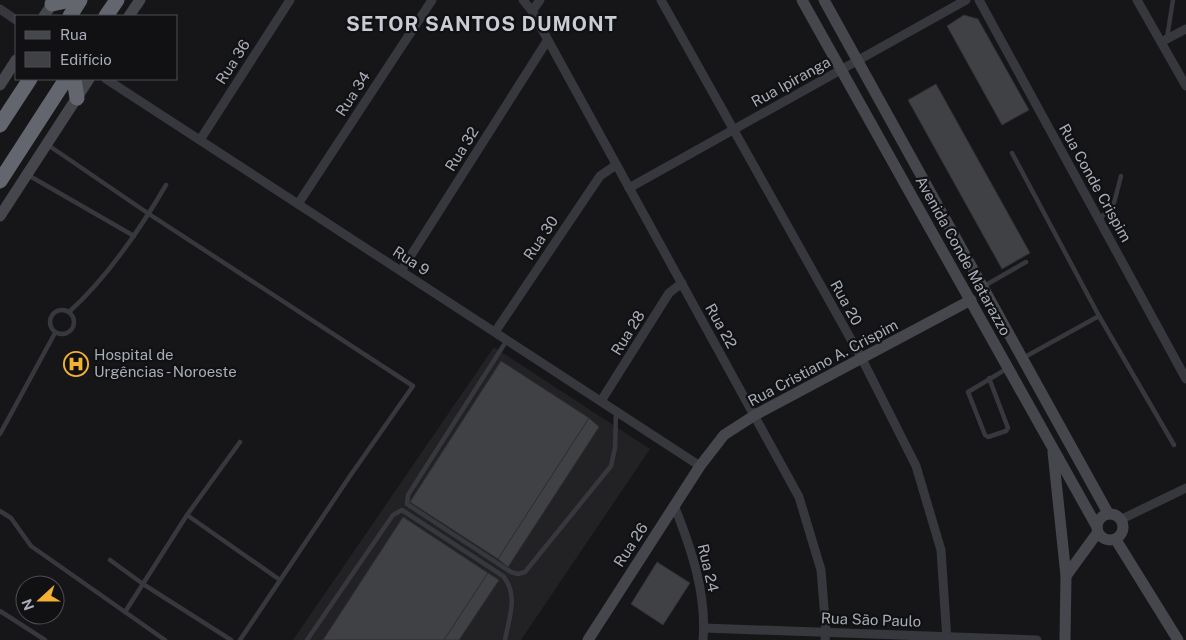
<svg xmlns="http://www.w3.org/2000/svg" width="1186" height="640" font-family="'Public Sans',sans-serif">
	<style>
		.built { fill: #222225 }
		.building { fill: #404145; stroke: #303034 }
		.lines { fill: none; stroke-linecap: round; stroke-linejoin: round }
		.lane { stroke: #37383d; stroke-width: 4.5 }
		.street { stroke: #37383d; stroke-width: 9 }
		.secondary { stroke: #45474d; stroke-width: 11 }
		.highway { stroke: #63666e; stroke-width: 15 }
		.labels { text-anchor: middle; stroke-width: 4.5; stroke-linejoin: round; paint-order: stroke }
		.street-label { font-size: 15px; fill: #a8adb8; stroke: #111113 }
		.poi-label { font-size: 15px; fill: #a8adb8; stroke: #111113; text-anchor: start }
		.district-label { font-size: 20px; font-weight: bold; letter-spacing: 1px; fill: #c9ccd4; stroke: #111113 }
	</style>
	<rect width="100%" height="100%" fill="#161618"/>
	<polygon class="built" points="494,347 650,449 521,640 293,640"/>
	<g class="building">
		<polygon points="964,15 978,19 1029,110 1002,125 947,26"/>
		<polygon points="936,84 1030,253 1002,269 908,100"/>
		<polygon points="501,361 589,418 498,559 410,502"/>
		<polygon points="589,418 599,427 508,567 498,559"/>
		<polygon points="403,517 488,573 444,640 323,640"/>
		<polygon points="657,562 690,583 663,625 631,604"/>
		<polygon points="488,573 499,580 459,640 444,640"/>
	</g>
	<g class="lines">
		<g class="lane">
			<polyline points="1167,38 1173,0"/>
			<polyline points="48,145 149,214 413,386 350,476 240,640"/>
			<polyline points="1012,153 1099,316 1174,445"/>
			<polyline points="28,175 134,236"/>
			<polyline points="1099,220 1114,203 1121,176"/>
			<polyline points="984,286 1026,262"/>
			<circle cx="62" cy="322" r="12"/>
			<path d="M69 312C108 277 139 231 166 185"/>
			<polyline points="507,340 408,495 407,504 511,572 518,574 525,572 611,466 615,448 616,412"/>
			<polyline points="1023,358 1099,316"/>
			<polyline points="989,378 1008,428 1006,431 988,437 985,435 968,392 1008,368"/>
			<polyline points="0,434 55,333"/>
			<polyline points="240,442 187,515 280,580"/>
			<polyline points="0,511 11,518 31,546 165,640"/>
			<polyline points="110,560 143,584 231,640"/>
			<polyline points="0,611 45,640"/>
			<polyline points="125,612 187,515"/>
			<path d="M307 640 393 515 402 510 503 576C519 595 509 618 505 640"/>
		</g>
		<g class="street">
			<polyline points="523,0 532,11 799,497 821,570 826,632 825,640"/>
			<polyline points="661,0 862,359 916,466 941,550 947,640"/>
			<polyline points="979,0 1186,379"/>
			<polyline points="1137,0 1186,86"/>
			<polyline points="0,9 16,20"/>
			<polyline points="532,11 540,0"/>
			<polyline points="1161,42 1186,29"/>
			<polyline points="106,79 700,466"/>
			<polyline points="200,140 290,0"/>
			<polyline points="629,188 966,0"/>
			<polyline points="298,204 432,0"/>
			<polyline points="401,271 547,41"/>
			<polyline points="495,332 600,176 616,165"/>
			<polyline points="601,401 669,293 682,283"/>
			<path d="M674 505C691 548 707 594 703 640"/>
			<polyline points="1122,519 1186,488"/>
			<polyline points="704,628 1037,640"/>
		</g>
		<g class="secondary">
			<polyline points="802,0 1097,527"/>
			<polyline points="824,0 1108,513"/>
			<polyline points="44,16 55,0"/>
			<polyline points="129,16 140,0"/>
			<polyline points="0,85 16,60"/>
			<polyline points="0,216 89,79"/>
			<polyline points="1053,452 1066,576 1065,640"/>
			<circle cx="1110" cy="527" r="13"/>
			<polyline points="1116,540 1178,640"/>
			<polyline points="1066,576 1098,532"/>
			<polyline points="588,640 700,466 724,435 755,415 971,300"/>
		</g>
		<g class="highway">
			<polyline points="52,4 71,0"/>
			<polyline points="70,16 80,0"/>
			<polyline points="106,16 117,0"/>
			<polyline points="74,79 77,98"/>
			<polyline points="0,125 30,79"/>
			<polyline points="0,181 66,79"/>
		</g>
	</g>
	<defs>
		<symbol id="hospital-ring" viewBox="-11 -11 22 22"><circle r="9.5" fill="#111113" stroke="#f2b134" stroke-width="1.5"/><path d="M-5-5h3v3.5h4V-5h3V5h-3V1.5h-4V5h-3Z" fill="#f2b134"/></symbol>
	</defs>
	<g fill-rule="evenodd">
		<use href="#hospital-ring" x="62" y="350" width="28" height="28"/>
	</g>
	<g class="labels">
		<g class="street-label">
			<text transform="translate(233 62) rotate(-57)" y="5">Rua 36</text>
			<text transform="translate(791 82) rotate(-29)" y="5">Rua Ipiranga</text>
			<text transform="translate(353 94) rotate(-57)" y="5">Rua 34</text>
			<text transform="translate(462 149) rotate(-58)" y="5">Rua 32</text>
			<text transform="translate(1095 183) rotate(61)" y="5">Rua Conde Crispim</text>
			<text transform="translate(541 238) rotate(-56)" y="5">Rua 30</text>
			<text transform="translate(963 256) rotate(61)" y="5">Avenida Conde Matarazzo</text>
			<text transform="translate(411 261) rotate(33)" y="5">Rua 9</text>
			<text transform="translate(846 303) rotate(61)" y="5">Rua 20</text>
			<text transform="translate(721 326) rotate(61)" y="5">Rua 22</text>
			<text transform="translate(628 333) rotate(-58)" y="5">Rua 28</text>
			<text transform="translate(823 363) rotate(-28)" y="5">Rua Cristiano A. Crispim</text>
			<text transform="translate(631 545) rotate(-57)" y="5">Rua 26</text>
			<text transform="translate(708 568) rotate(77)" y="5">Rua 24</text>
			<text transform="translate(871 620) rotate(2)" y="5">Rua São Paulo</text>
		</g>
		<g class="poi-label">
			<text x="94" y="360">Hospital de<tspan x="94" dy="17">Urgências - Noroeste</tspan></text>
		</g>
		<g class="district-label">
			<text x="482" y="31">SETOR SANTOS DUMONT</text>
		</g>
	</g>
	<rect x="15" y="15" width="162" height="65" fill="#111113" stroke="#4d4f55"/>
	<rect x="25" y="31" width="25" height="8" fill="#45474d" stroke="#4d4f55"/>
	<text x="60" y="40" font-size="15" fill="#a8adb8">Rua</text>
	<rect x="25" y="52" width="25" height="15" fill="#404145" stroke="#4d4f55"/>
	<text x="60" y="65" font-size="15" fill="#a8adb8">Edifício</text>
	<g transform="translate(40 600) rotate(249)"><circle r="24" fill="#111113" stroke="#4d4f55"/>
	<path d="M0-4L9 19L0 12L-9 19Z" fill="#f2b134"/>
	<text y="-8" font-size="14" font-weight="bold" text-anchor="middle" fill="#a8adb8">N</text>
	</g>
</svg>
